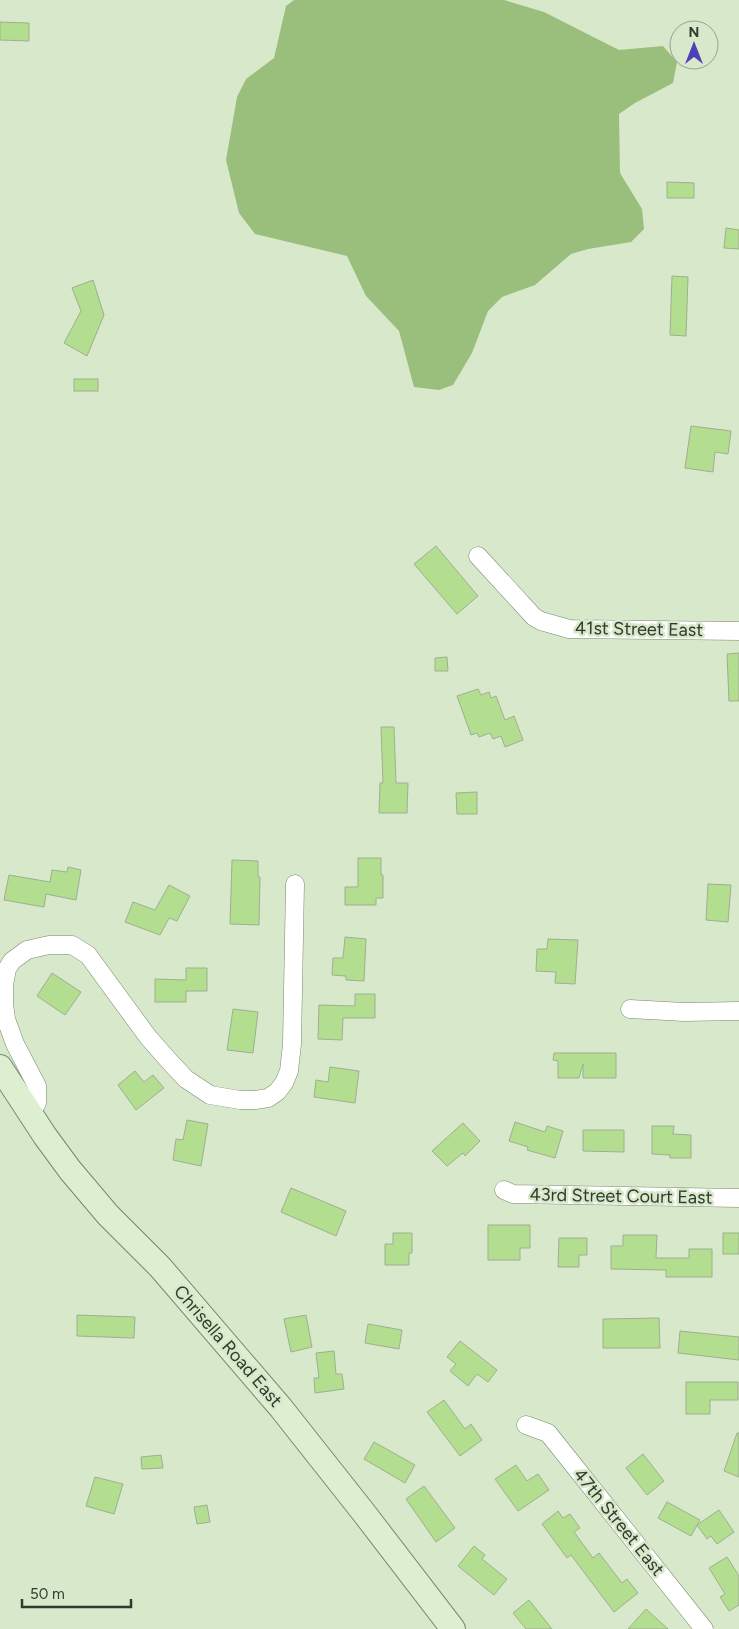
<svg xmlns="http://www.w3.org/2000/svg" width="739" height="1629" font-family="Figtree,sans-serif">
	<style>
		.green { fill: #9abf7c }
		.building { fill: #b3de90; stroke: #9eaf91 }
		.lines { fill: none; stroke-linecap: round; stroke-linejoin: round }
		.street-casing { stroke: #79896c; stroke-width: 19 }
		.secondary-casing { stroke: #79896c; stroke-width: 26 }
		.street { stroke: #fff; stroke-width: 18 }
		.secondary { stroke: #deeed0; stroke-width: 24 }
		.labels { text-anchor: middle; stroke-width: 5; stroke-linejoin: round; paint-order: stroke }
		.street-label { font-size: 18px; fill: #32392d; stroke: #d7e9ca }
	</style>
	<rect width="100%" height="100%" fill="#d7e9ca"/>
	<polygon class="green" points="294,0 504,0 544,12 619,50 663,46 677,62 673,83 635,103 619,114 620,173 642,209 644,229 631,242 588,249 571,254 535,285 502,297 488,311 472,353 453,385 439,390 414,387 399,331 366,296 347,256 255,234 239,213 226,160 237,97 246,79 274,58 286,6"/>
	<g class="building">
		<polygon points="0,22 29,23 29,41 0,40"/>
		<polygon points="667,182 694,183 694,198 667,198"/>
		<polygon points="726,228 739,230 739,249 724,248"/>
		<polygon points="672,276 688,277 686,336 670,335"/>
		<polygon points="93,280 104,315 87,356 64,343 81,311 72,288"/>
		<rect x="74" y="379" width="24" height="12"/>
		<polygon points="691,426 731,431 728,454 715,452 713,472 685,468"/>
		<polygon points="436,546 478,596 457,614 414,564"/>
		<polygon points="739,653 739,701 729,701 727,654"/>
		<polygon points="447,657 448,671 435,671 435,658"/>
		<polygon points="478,689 481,695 489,692 491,698 496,696 505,720 514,716 523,740 505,747 501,736 493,739 490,733 479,737 477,733 471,735 457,696"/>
		<polygon points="381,727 394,727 396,783 408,783 407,813 379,813 380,783 383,783"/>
		<polygon points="477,792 477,814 457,814 456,793"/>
		<polygon points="358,858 381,858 381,875 383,875 383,898 376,898 376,905 345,905 345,887 358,887"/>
		<polygon points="232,860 258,861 258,877 260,877 259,925 230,924"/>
		<polygon points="68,867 81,870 76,900 46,894 44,907 4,900 9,875 50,882 52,870 67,872"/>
		<polygon points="708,884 731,885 728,922 706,920"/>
		<polygon points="169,885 190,896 177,921 169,918 160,935 125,922 133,902 155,910"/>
		<polygon points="345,937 366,939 364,981 346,980 346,976 332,975 333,958 343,958"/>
		<polygon points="548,939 578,940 575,984 555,983 556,972 536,971 537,949 547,949"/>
		<polygon points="186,968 207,968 207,991 186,991 186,1002 155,1002 155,979 186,980"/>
		<polygon points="52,973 81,992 65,1015 37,996"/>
		<polygon points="355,994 375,994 375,1018 343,1018 342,1040 318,1039 319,1005 355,1006"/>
		<polygon points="233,1009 258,1012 253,1053 227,1050"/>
		<polygon points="554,1053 616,1053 616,1078 583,1078 583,1064 579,1078 558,1078 558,1061 553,1060"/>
		<polygon points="330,1067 359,1071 355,1103 314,1097 316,1080 328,1082"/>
		<polygon points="135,1071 144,1082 153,1075 164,1088 136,1110 118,1085"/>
		<polygon points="187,1120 208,1124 201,1166 173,1160 176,1139 183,1140"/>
		<polygon points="515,1122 545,1132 547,1126 563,1131 555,1158 527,1150 528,1147 509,1141"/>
		<polygon points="463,1123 480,1141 465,1156 463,1153 447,1166 432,1151"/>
		<polygon points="652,1126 674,1126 673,1134 691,1135 691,1158 670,1158 670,1155 652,1154"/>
		<polygon points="583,1130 624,1130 624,1152 583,1151"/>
		<polygon points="291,1188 346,1211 336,1236 281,1212"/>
		<polygon points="488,1225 530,1225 530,1248 520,1248 520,1260 488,1260"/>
		<polygon points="393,1233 412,1233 412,1253 409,1253 409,1265 385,1265 385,1244 393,1244"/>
		<rect x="723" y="1233" width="16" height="21"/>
		<polygon points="623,1235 657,1235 656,1258 689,1258 689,1249 712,1249 712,1277 666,1277 666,1270 611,1269 611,1246 623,1246"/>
		<polygon points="559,1238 587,1238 587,1255 579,1255 579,1267 558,1267"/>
		<polygon points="77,1315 135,1317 134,1338 77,1336"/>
		<polygon points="306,1315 312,1347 291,1352 284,1319"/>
		<polygon points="659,1318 660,1348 603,1348 603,1319"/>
		<polygon points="368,1324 402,1330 399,1349 365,1343"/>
		<polygon points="680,1331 739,1337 739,1360 678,1353"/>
		<polygon points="460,1341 497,1370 488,1382 477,1374 468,1386 450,1371 456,1364 447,1357"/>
		<polygon points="334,1351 336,1374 342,1374 344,1389 315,1393 314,1378 319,1378 316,1353"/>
		<polygon points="686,1382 738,1382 738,1400 710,1400 710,1414 686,1414"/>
		<polygon points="444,1400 465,1429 471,1424 482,1440 460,1456 427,1412"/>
		<polygon points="737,1433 739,1433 739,1477 724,1471"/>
		<polygon points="374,1442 415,1465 405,1483 364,1459"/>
		<polygon points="643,1454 664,1481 647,1495 626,1468"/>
		<polygon points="161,1455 163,1468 142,1469 141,1457"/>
		<polygon points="516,1465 527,1481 538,1474 549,1490 518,1511 495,1479"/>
		<polygon points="95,1477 123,1484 114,1514 86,1506"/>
		<polygon points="424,1486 455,1528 436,1542 406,1499"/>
		<polygon points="667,1502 700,1520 691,1536 658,1518"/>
		<polygon points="207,1505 210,1522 197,1524 194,1507"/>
		<polygon points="719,1510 734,1532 717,1544 711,1536 707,1539 697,1525"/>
		<polygon points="558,1511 563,1518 570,1514 580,1528 574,1532 593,1558 599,1553 622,1583 627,1579 638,1593 614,1612 571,1555 567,1558 542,1524"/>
		<polygon points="474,1546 485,1555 482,1559 507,1579 494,1595 458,1566"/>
		<polygon points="727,1557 739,1576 739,1605 729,1611 720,1597 725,1594 709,1568"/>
		<polygon points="529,1600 552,1629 526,1629 513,1613"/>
		<polygon points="646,1609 668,1629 628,1629"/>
	</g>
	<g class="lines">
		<defs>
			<g id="street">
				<polyline points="478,556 534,617 541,621 569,629 739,631"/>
				<polyline points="630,1009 684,1012 739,1011"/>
				<polyline points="30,1113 37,1103 37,1086 15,1044 6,1019 4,1004 4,985 7,969 12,961 27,950 49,945 72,945 88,955 148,1037 170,1062 186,1079 210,1095 240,1100 255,1100 268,1098 277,1092 284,1083 289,1071 292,1044 295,884"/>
				<polyline points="504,1190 513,1194 739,1198"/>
				<polyline points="526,1425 548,1433 704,1629"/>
			</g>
			<polyline id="secondary" points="0,1067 45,1136 70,1170 108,1215 160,1267 281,1408 364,1513 453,1629"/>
		</defs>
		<use href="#street" class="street-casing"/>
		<use href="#secondary" class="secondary-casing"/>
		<use href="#street" class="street"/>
		<use href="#secondary" class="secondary"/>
	</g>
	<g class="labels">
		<g class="street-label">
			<text transform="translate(639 629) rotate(1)" y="6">41st Street East</text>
			<text transform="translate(621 1196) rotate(1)" y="6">43rd Street Court East</text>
			<text transform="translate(228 1346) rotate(49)" y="6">Chrisella Road East</text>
			<text transform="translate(619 1522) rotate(51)" y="6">47th Street East</text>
		</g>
	</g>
	<g transform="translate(694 45)"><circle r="24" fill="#d7e9ca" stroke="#95a38b"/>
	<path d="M0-4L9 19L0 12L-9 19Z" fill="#4e41b8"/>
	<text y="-8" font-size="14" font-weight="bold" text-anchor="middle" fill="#32392d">N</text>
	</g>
	<path d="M22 1599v8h109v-8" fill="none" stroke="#32392d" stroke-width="2.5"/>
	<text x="30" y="1599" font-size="15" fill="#32392d" stroke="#d7e9ca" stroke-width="4" paint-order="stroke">50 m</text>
</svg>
